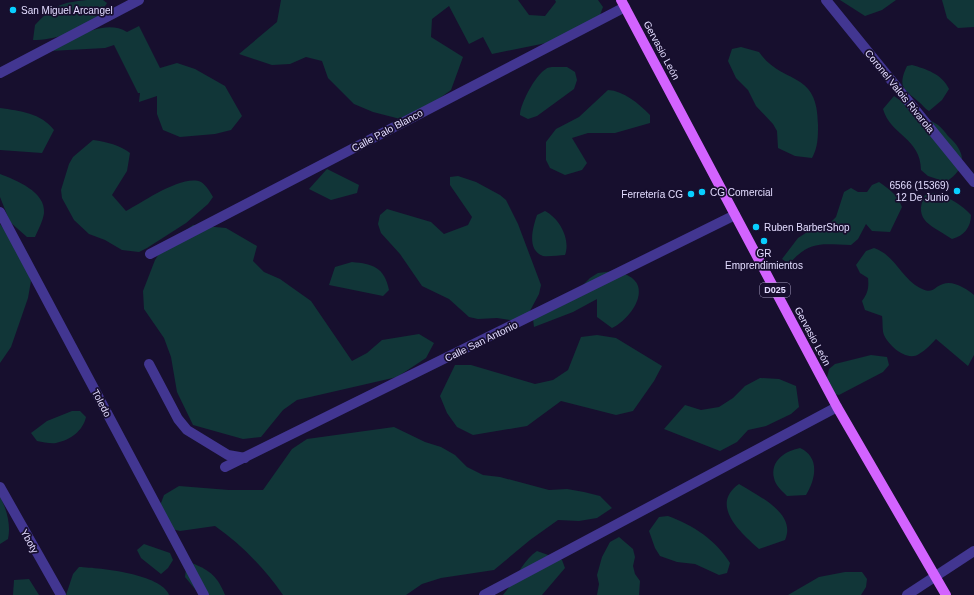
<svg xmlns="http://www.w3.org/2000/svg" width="974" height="595" font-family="Arial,sans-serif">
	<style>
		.green { fill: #113638 }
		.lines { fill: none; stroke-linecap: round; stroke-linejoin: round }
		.service { stroke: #423691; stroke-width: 10 }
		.minor { stroke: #423691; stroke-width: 10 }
		.primary { stroke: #d363ff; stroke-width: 10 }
		.poi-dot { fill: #08cfff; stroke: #170f2e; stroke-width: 1.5 }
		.labels { text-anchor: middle; stroke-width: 3.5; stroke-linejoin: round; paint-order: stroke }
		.shield { fill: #170f2e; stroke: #a69ec0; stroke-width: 1 }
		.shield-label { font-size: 9px; font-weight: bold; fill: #e3dcff }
		.poi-label { font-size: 10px; fill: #e3dcff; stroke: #170f2e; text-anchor: start }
		.street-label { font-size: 10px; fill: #e3dcff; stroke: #170f2e }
	</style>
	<rect width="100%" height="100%" fill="#170f2e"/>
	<g class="green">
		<path d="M87 0H103L107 3C104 8 100 15 96 19 80 32 54 40 33 40L35 25C54 5 60 3 87 0Z"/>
		<polygon points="281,0 518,0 529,15 545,16 556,2 555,0 598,0 603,7 597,23 566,39 492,54 483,37 469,44 449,6 432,19 431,37 463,57 451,90 408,121 373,112 354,104 328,78 322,61 306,57 290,64 272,65 239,54 277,22"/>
		<polygon points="840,0 896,0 882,10 865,16"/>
		<polygon points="942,0 974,0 974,27 958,28 947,18"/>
		<path d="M139 26 160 68 177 63 195 69 225 86 242 116 231 130 215 134 180 137 163 130 157 114V96L139 102 140 93H138L114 45 105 48 50 51C71 39 104 18 127 32Z"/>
		<path d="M741 47 759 52C783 86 818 69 818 125 818 137 818 147 812 158L795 156 778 148 777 131 773 124 756 106 748 90 736 78 728 61 732 49Z"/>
		<path d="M912 65C926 69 942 74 949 89L942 100 929 111C925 109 923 105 919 102 904 89 897 87 907 66Z"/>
		<path d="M555 67H567L575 72 577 80 574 89 537 116 528 119 520 115C520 104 536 74 546 69 548 67 553 67 555 67Z"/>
		<path d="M608 90C624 91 638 103 650 115V123L615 133H588L572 138 587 163 582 170 565 175 550 168 546 160V142L556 129 579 117Z"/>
		<path d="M894 96C902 101 908 108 916 113 923 118 931 120 938 125 942 128 945 132 948 136 967 153 967 168 946 182L928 176 921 170C921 138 890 135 883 109Z"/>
		<path d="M0 108C20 111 41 113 54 130L42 153 0 150Z"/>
		<path d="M93 140C107 142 120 145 130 153L127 171 112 195 126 211C142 203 182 174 201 182 206 185 210 192 213 197L208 204 186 223 147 248 139 252 122 250 105 240 89 234 74 220 62 198 61 190 69 164 73 157Z"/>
		<polygon points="327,169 359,185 357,193 331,200 309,189"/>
		<path d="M0 174C16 180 46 192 44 213 43 221 38 230 35 237H27L10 222 0 197Z"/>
		<polygon points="458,176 476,182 500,195 506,200 518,224 541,285 539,294 524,322 497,318 478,319 469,317 449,299 422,286 400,254 381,233 378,224 380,215 387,209 431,222 444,234 468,225 472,217 450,185 450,177"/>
		<path d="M879 182C890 190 897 194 902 207L890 232 872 231 866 224 858 239 851 245C821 244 810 240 789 264L782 259 798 238 812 229 830 223 836 217 844 192 851 188 858 192H867L872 185Z"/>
		<path d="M934 193C948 196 962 205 971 215 971 227 964 236 952 239 933 226 912 221 925 195Z"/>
		<path d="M545 211C559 218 571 239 565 255 559 255 549 257 543 256 526 250 533 227 537 215Z"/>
		<polygon points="0,224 18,248 31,281 28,298 11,347 0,363"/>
		<polygon points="193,225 226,228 257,246 253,261 264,272 280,279 311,301 352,361 367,353 382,340 419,334 434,343 426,358 397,377 297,400 283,410 261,437 243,439 193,425 177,392 171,357 164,338 144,309 143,291 155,260 164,246"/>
		<path d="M874 248C895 255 901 278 920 288 934 295 933 287 943 284 953 280 967 289 974 295V355L968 366 936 339C931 344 926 350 919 354 907 362 889 346 884 335 882 330 883 322 882 316L865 310 862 301C868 293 869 287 868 278L860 273 856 265 866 251Z"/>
		<path d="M352 262C373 264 384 267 389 290L383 296 329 285 335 267Z"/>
		<path d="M615 271C624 273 635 277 638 286 643 302 625 322 612 328L597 317V299L573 312 534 327 533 319 578 290 590 278 598 273Z"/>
		<polygon points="597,335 616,338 662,366 654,381 633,411 616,415 561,401 527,426 473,435 457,427 447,413 440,396 455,365 471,365 535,384 553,380 568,370 581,337"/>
		<polygon points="871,355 887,357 889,365 883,372 839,395 830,393 825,386 829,369 835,364"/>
		<polygon points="760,378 779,379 796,386 799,407 791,414 766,426 748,430 737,442 720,451 664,429 685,405 701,410 719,407 733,398 745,386"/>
		<path d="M72 411H80L86 417C83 431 70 440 56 443 51 444 43 442 37 441L31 433 47 421Z"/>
		<path d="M394 427 425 442 441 447 455 455 467 467 483 475 500 477 549 490 567 489 584 492 600 496 612 508 597 518 579 521 558 520 530 540 494 570 441 578 422 584 406 595H283C265 569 241 544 215 526L180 531 164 527 158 511 164 495 179 486 229 490H263L292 449 307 439Z"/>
		<path d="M800 448C820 457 816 479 806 495L787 496C782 491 775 485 774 478 770 461 785 451 800 448Z"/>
		<path d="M739 484C758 496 797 513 785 540L759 549C741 533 709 505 739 484Z"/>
		<path d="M0 497C7 509 11 526 8 539L0 544Z"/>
		<path d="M668 516C693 525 716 540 730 563L727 573 719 575 695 564 677 562 660 556 655 548 649 531 659 517Z"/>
		<polygon points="619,537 633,549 635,557 633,566 635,574 640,581 639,595 597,595 599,584 597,575 602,557 610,542"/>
		<polygon points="144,544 170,553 173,560 168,568 161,574 141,558 137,550"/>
		<path d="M537 551 562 560 565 568 542 595H503C514 582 523 560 537 551Z"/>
		<path d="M192 563C211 571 217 576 225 595H200L185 577 186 569Z"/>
		<path d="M79 567C101 568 161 574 169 595H66L73 574Z"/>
		<polygon points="845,572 862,572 867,579 866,587 861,595 788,595 819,577"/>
		<polygon points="29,579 39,595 13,595 14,580"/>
	</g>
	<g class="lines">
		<polyline class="service" points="149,364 178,419 187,430 228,455 245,458"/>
		<g class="minor">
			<polyline points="826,0 974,182"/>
			<polyline points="0,73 139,0"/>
			<polyline points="0,212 204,595"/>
			<polyline points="150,254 625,7"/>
			<polyline points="225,467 735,215"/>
			<polyline points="0,487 61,595"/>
			<polyline points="484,595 837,407"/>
			<polyline points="907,595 974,551"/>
		</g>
		<polyline class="primary" points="621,0 837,407 946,595"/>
	</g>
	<g class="poi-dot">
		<circle cx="13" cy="10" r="4"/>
		<circle cx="957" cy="191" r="4"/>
		<circle cx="702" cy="192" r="4"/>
		<circle cx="691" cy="194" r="4"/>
		<circle cx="756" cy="227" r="4"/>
		<circle cx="764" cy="241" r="4"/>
	</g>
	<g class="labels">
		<rect class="shield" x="760" y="283" width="30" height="14" rx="3"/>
		<g class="shield-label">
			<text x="775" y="293">D025</text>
		</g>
		<g class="poi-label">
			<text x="21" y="14">San Miguel Arcangel</text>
			<text x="949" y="189" text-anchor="end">6566 (15369)<tspan x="949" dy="12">12 De Junio</tspan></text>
			<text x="710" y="196">CG Comercial</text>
			<text x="683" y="198" text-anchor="end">Ferretería CG</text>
			<text x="764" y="231">Ruben BarberShop</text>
			<text x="764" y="257" text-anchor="middle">GR<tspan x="764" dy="12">Emprendimientos</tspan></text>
		</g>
		<g class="street-label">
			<text transform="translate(662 50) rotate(62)" y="4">Gervasio León</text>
			<text transform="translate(900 91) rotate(51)" y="4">Coronel Valois Rivarola</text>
			<text transform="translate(387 130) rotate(-28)" y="4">Calle Palo Blanco</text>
			<text transform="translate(813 336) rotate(62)" y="4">Gervasio León</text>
			<text transform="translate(481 341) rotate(-26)" y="4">Calle San Antonio</text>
			<text transform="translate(102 403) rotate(62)" y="4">Toledo</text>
			<text transform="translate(30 541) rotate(61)" y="4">Yboty</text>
		</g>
	</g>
</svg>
